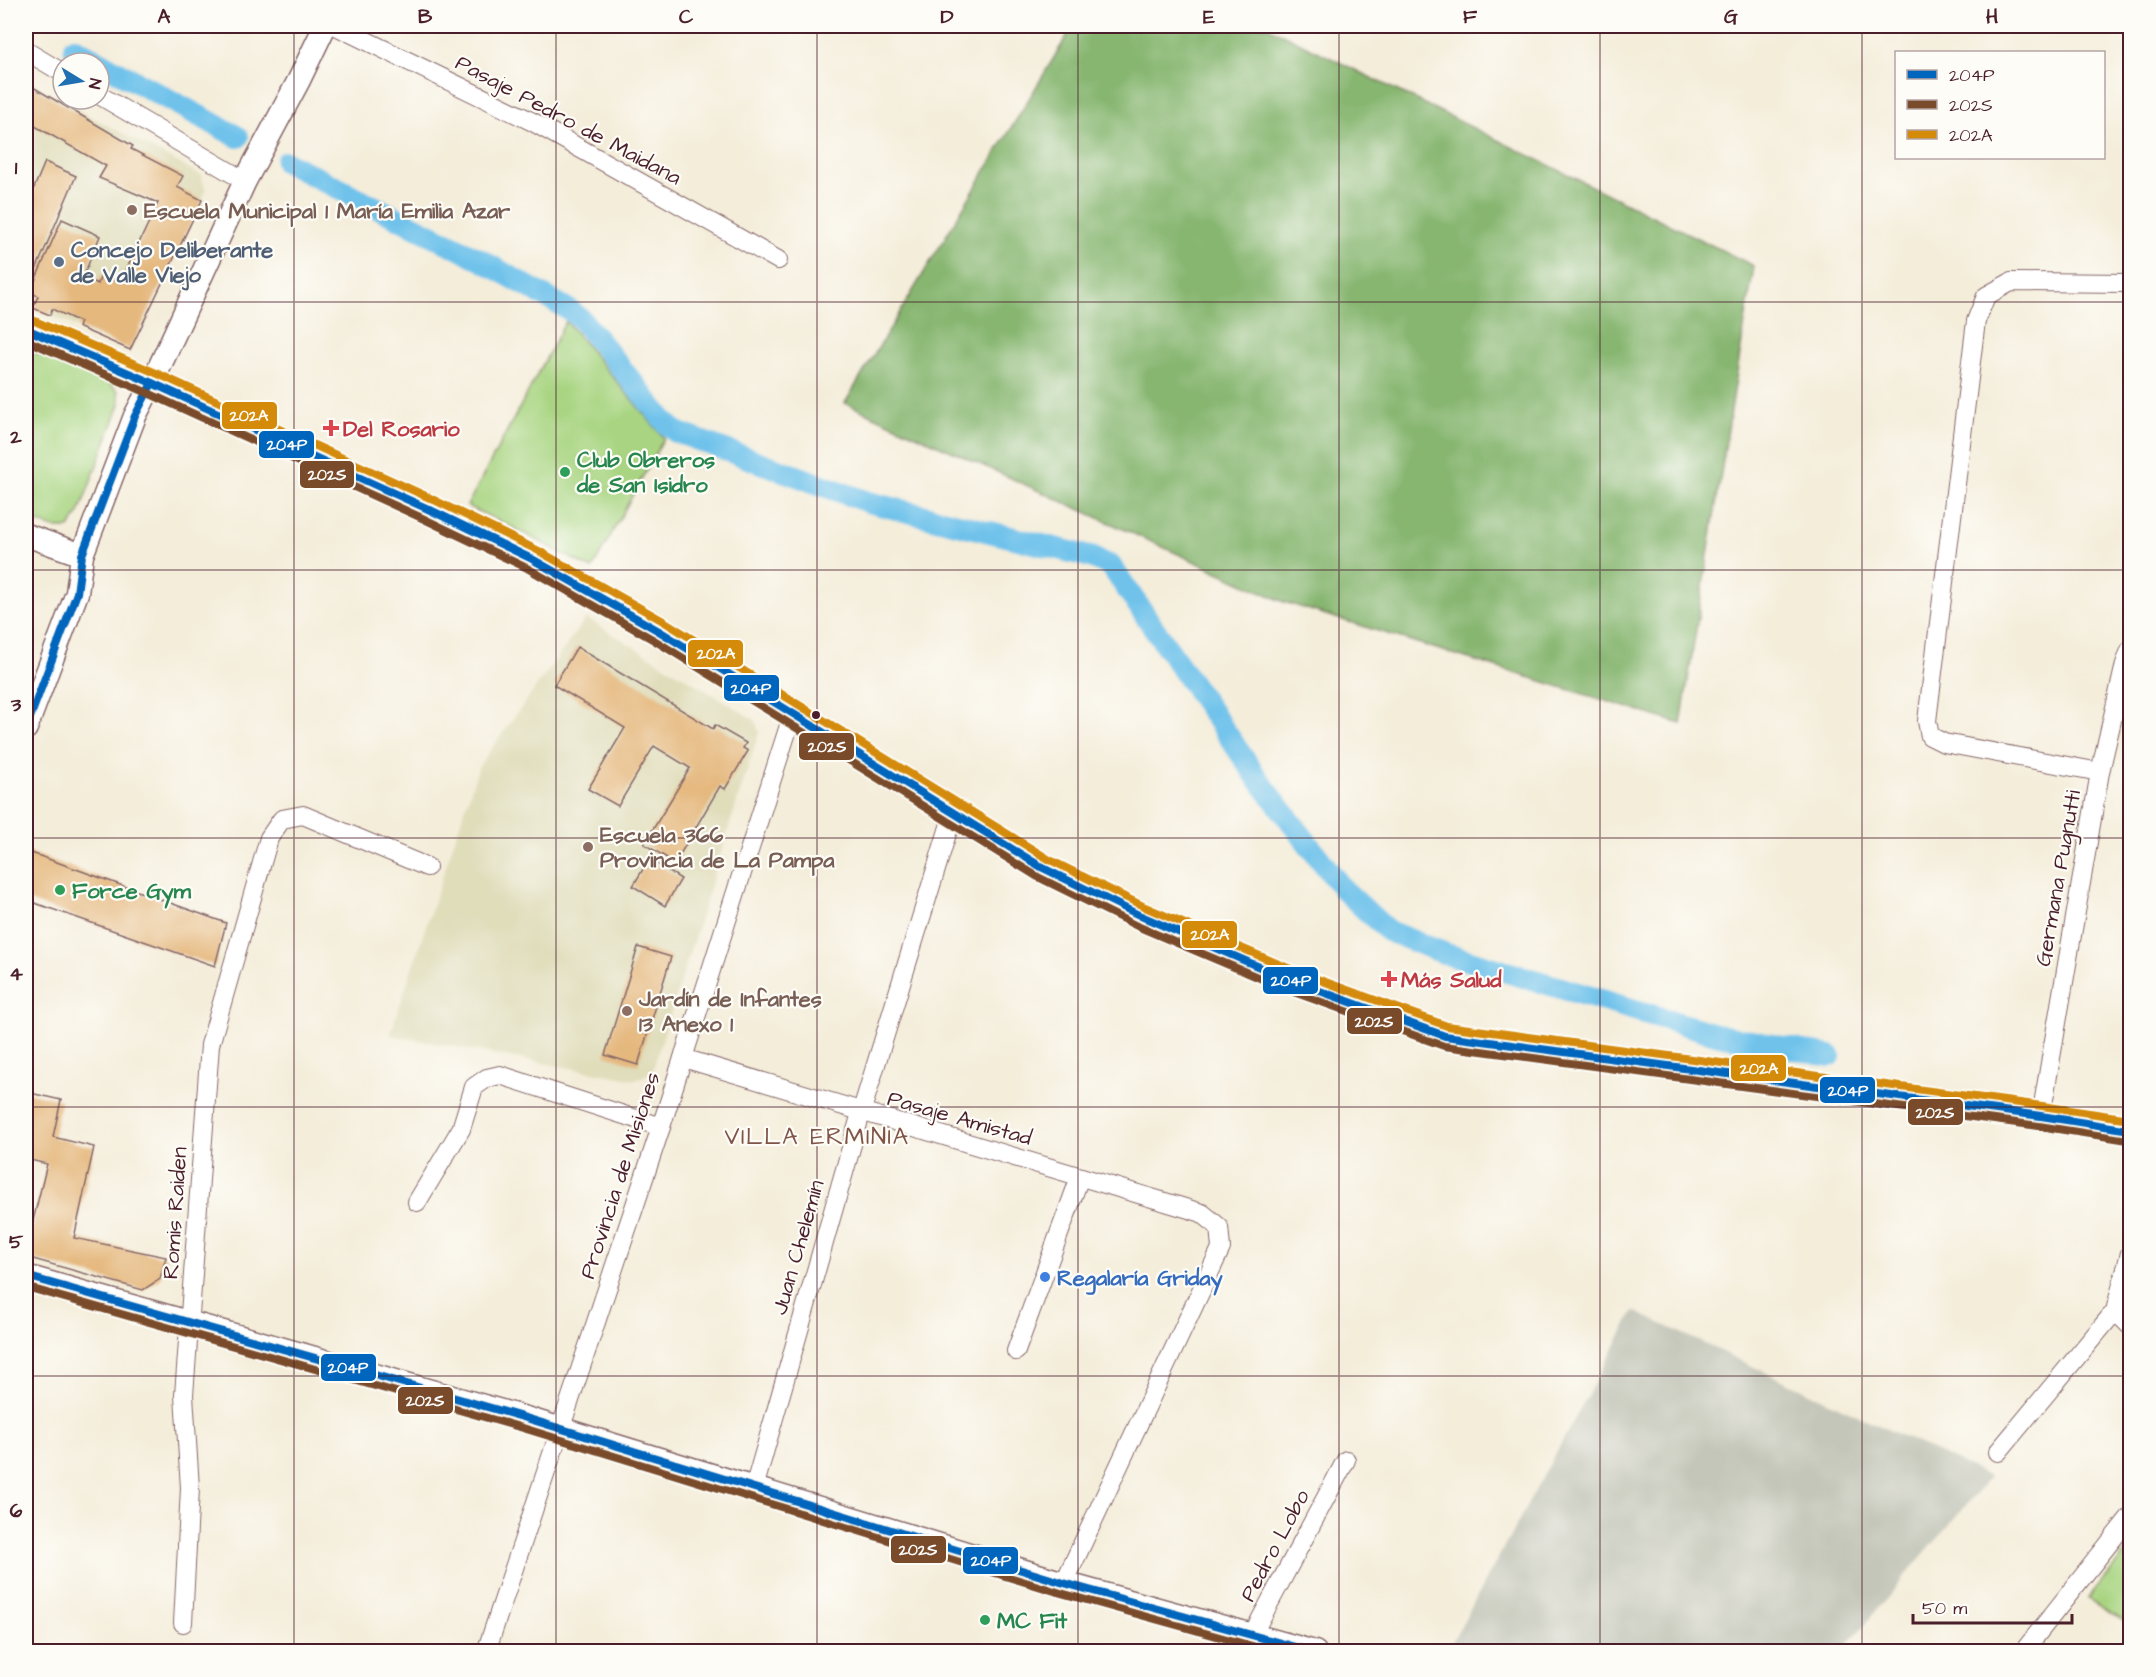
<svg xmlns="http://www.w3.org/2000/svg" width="2156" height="1677" font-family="'Architects Daughter',sans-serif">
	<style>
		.built { fill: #e0ddbb }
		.industrial { fill: #c4c6b9 }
		.green { fill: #a9d582; stroke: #7a7a56; stroke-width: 1.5 }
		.forest { fill: #86b670; stroke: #686a4e; stroke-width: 1.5 }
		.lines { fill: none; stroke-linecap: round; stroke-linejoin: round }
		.canal { stroke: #6fc2eb; stroke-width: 22 }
		.building { fill: #e5b87e }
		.minor-casing { stroke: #866768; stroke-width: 20 }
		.tertiary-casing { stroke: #866768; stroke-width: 25 }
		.minor { stroke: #fff; stroke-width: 18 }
		.tertiary { stroke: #fff; stroke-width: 22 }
		.bus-1-casing { stroke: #fdfcf7; stroke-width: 12 }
		.bus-2-casing { stroke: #fdfcf7; stroke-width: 12 }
		.bus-3-casing { stroke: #fdfcf7; stroke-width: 12 }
		.bus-1 { stroke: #0065bd; stroke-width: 8 }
		.bus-2 { stroke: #7a4b2a; stroke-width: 8 }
		.bus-3 { stroke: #d48b09; stroke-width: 8 }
		.grid { fill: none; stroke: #4a1f2b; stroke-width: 1.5; stroke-opacity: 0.55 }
		.education-dot { fill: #8d6e63; stroke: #fdfcf7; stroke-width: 2 }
		.service-dot { fill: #5c6f8a; stroke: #fdfcf7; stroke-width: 2 }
		.health-dot { fill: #e0444e; stroke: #fdfcf7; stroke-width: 2 }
		.leisure-dot { fill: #2e9e5b; stroke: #fdfcf7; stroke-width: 2 }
		.bus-dot { fill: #4a1f2b; stroke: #fdfcf7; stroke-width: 2 }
		.shop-dot { fill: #3f7fe0; stroke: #fdfcf7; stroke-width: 2 }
		.labels { text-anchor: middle; stroke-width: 4.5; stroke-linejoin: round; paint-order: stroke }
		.street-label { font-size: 22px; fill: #4a1f2b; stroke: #fdfcf7 }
		.education-label { font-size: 22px; font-weight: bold; fill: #785e54; stroke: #fdfcf7; text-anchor: start }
		.service-label { font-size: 22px; font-weight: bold; fill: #4e5e75; stroke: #fdfcf7; text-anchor: start }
		.health-label { font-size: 22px; font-weight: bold; fill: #be3a42; stroke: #fdfcf7; text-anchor: start }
		.leisure-label { font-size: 22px; font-weight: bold; fill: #27864d; stroke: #fdfcf7; text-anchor: start }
		.shop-label { font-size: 22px; font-weight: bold; fill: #366cbe; stroke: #fdfcf7; text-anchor: start }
		.neighbourhood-label { font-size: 24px; letter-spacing: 1.5px; fill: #805548; stroke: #fdfcf7 }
		.line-badge { stroke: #fdfcf7; stroke-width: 2 }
		.badge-label { font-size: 16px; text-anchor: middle; font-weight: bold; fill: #fff }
		.neatline { fill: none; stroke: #4a1f2b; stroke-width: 2 }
		.grid-label { font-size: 20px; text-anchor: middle; font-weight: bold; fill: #4a1f2b }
	</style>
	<rect width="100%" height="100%" fill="#fdfcf7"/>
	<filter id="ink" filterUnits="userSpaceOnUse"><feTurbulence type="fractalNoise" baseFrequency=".0167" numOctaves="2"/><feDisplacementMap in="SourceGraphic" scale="12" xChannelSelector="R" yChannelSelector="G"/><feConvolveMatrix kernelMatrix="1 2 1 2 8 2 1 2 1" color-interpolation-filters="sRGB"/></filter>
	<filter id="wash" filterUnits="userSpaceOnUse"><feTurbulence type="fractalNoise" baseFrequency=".008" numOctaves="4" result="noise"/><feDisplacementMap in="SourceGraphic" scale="24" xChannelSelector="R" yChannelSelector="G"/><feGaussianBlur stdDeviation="1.35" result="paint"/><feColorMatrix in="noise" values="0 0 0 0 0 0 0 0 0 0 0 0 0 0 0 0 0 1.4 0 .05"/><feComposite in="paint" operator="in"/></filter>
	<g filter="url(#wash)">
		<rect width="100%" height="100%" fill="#f4edda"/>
		<g class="built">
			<polygon points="26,82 201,175 206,191 130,350 50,315 88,231 63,219 26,303"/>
			<polygon points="586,618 755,720 759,732 652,1072 636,1080 390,1035 479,766"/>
		</g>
		<polygon class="industrial" points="1634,1311 1990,1477 1842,1651 1447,1651"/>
		<g class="green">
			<polygon points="566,321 664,438 592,569 508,525 467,506"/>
			<polygon points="26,349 107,381 118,391 120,404 79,513 69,528 54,528 26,518"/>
			<polygon points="2130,1548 2130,1625 2088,1599"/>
		</g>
		<polygon class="forest" points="1073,26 1266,26 1754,266 1681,724 1284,602 845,403"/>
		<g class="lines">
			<g class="canal">
				<polyline points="74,48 238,137"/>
				<polyline points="286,162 481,260 571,311 581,319 665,422 676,432 868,502 1091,557 1111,566 1258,779 1343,889 1388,931 1446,954 1719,1035 1830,1056"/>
			</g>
		</g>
		<g id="blocks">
			<g class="building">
				<polygon points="26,83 133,146 131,149 183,176 177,187 202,200 130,350 78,327 80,322 52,309 50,315 33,308 38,296 30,292 62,219 100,236 83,277 98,284 101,275 120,283 158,203 99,178 106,166 26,121"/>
				<polygon points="45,162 76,176 26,293 26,207"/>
				<polygon points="577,647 713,729 715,725 746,743 743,748 748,751 725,789 720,786 675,863 644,844 690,768 654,746 618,806 588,789 625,728 554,685"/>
				<polygon points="26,851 226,923 215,966 26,900"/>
				<polygon points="649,859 681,879 665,906 633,886"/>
				<polygon points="638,947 671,957 638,1065 605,1055"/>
				<polygon points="26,1092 61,1100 53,1137 94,1147 74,1238 166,1257 160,1279 143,1290 26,1257 26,1228 31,1229 47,1164 26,1159"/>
			</g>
		</g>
	</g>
	<g filter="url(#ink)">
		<use href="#blocks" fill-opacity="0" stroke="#866768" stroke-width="1.5"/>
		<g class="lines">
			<defs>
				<g id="minor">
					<polyline points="336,26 533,122 778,260"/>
					<polyline points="26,51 63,73"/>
					<polyline points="99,95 245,181"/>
					<polyline points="2100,772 1944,743 1930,736 1927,721 1976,321 1986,296 2011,282 2130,283"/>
					<polyline points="683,1058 1202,1213 1219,1227 1221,1248 1064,1583"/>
					<polyline points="2041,1116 2100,772 2125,664 2130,650"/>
					<polyline points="417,1202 461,1129 474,1087 487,1078 500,1075 661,1127"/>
					<polyline points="2115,1311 2130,1326"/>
					<polyline points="1016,1351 1080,1177"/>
					<polyline points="1998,1452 2115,1311 2130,1253"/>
					<polyline points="754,1488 861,1113 953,814"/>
					<polyline points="183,1623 190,1488 184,1395 210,1045 269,838 282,819 303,815 427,867"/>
					<polyline points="486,1652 661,1127 793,713"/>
					<polyline points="1243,1652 1346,1460"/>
					<polyline points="2023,1652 2130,1517"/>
				</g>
				<g id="tertiary">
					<path d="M26 329 152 383 426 508 532 559 659 631 1043 868C1172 936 1308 990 1445 1036L2041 1116 2130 1130"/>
					<polyline points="26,535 82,555"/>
					<polyline points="26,728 77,593 82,555 135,416 152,383 245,181 299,80 325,26"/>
					<polyline points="26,1276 526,1418 1064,1583 1315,1652"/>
				</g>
			</defs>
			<use href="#minor" class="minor-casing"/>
			<use href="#tertiary" class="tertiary-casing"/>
			<use href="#minor" class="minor"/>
			<use href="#tertiary" class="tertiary"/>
			<defs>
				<g id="bus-1">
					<polyline points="26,329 152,383 426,508 532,559 659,631 1043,868 1141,916 1292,981 1445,1036 2041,1116 2130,1130"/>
					<polyline points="26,728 77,593 82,555 135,416 152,383"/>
					<polyline points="26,1276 526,1418 1064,1583 1313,1652"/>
				</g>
				<g id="bus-2">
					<polyline points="26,340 148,393 422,518 527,568 654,640 1038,877 1137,926 1288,990 1444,1046 2039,1126 2128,1140"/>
					<polyline points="26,1287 523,1428 1061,1593 1274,1652"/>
				</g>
				<polyline id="bus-3" points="30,319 156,373 430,498 537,550 665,622 1048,859 1145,907 1295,971 1447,1026 2042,1106 2130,1119"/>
			</defs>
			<use href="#bus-1" class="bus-1-casing"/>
			<use href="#bus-2" class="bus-2-casing"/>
			<use href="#bus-3" class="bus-3-casing"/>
			<use href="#bus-1" class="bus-1"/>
			<use href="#bus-2" class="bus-2"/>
			<use href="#bus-3" class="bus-3"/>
		</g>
	</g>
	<path class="grid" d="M294 26V1652M556 26V1652M817 26V1652M1078 26V1652M1339 26V1652M1600 26V1652M1862 26V1652M26 302H2130M26 570H2130M26 838H2130M26 1107H2130M26 1376H2130"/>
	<g class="education-dot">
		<circle cx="132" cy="210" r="6"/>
		<circle cx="588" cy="847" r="6"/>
		<circle cx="627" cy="1011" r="6"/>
	</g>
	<circle class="service-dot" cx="59" cy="262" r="6"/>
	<g class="health-dot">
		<path d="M328 419h6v6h6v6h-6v6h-6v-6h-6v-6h6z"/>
		<path d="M1386 970h6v6h6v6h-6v6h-6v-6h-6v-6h6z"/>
	</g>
	<g class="leisure-dot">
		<circle cx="565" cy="472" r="6"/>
		<circle cx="60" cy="890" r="6"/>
		<circle cx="985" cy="1620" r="6"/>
	</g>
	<circle class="bus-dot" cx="816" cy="715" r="5"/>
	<circle class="shop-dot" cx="1045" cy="1277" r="6"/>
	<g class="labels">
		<g class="street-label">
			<text transform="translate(569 119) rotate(28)" y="8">Pasaje Pedro de Maidana</text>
			<text transform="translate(2057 878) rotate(-80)" y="8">Germana Pugnutti</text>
			<text transform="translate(960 1117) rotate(16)" y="8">Pasaje Amistad</text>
			<text transform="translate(619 1175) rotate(-72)" y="8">Provincia de Misiones</text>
			<text transform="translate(174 1213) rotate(-86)" y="8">Romis Raiden</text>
			<text transform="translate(797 1247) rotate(-74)" y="8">Juan Chelemín</text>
			<text transform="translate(1274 1545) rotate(-62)" y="8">Pedro Lobo</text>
		</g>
		<g class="education-label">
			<text x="144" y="218">Escuela Municipal 1 María Emilia Azar</text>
			<text x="600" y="842">Escuela 366<tspan x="600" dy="25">Provincia de La Pampa</tspan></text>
			<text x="639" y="1006">Jardín de Infantes<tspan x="639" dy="25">13 Anexo 1</tspan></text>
		</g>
		<g class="service-label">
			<text x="71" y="257">Concejo Deliberante<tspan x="71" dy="25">de Valle Viejo</tspan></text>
		</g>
		<g class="health-label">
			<text x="343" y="436">Del Rosario</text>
			<text x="1401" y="987">Más Salud</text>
		</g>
		<g class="leisure-label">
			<text x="577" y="467">Club Obreros<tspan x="577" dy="25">de San Isidro</tspan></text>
			<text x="72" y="898">Force Gym</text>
			<text x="997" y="1628">MC Fit</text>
		</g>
		<g class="shop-label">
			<text x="1057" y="1285">Regalaría Griday</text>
		</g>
		<g class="neighbourhood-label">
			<text x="817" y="1144">VILLA ERMINIA</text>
		</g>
	</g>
	<g class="line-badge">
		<rect x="221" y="401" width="57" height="29" rx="6" fill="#d48b09"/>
		<rect x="258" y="430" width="57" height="29" rx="6" fill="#0065bd"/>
		<rect x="299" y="460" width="56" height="29" rx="6" fill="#7a4b2a"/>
		<rect x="687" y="639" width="57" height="29" rx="6" fill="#d48b09"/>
		<rect x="723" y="674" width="57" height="28" rx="6" fill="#0065bd"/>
		<rect x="798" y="732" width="57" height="29" rx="6" fill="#7a4b2a"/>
		<rect x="1181" y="920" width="57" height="29" rx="6" fill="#d48b09"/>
		<rect x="1262" y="966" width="57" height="29" rx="6" fill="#0065bd"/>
		<rect x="1346" y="1007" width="57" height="28" rx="6" fill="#7a4b2a"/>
		<rect x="1730" y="1054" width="57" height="28" rx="6" fill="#d48b09"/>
		<rect x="1819" y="1076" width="57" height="28" rx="6" fill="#0065bd"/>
		<rect x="1907" y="1098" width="57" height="28" rx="6" fill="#7a4b2a"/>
		<rect x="320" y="1353" width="57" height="29" rx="6" fill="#0065bd"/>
		<rect x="397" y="1386" width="57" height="29" rx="6" fill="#7a4b2a"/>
		<rect x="890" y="1535" width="57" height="29" rx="6" fill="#7a4b2a"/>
		<rect x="962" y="1546" width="57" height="29" rx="6" fill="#0065bd"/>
	</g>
	<g class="badge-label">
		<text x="249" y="421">202A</text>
		<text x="287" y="450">204P</text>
		<text x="327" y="480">202S</text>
		<text x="716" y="659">202A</text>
		<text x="751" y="694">204P</text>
		<text x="827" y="752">202S</text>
		<text x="1210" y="940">202A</text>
		<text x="1291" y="986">204P</text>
		<text x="1374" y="1027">202S</text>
		<text x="1759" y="1074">202A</text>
		<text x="1848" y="1096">204P</text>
		<text x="1935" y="1118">202S</text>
		<text x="348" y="1373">204P</text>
		<text x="425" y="1406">202S</text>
		<text x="918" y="1555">202S</text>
		<text x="991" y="1566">204P</text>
	</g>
	<rect width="2156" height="1677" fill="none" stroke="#fdfcf7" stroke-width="66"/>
	<rect x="1895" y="51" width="210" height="108" fill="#fdfcf7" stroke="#b5a4a5" stroke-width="1.5"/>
	<rect x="1907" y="70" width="30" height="9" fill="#0065bd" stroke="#b5a4a5" stroke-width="1.5"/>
	<text x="1949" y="81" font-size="18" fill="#4a1f2b">204P</text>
	<rect x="1907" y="100" width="30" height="9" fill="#7a4b2a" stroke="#b5a4a5" stroke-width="1.5"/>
	<text x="1949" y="111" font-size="18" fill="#4a1f2b">202S</text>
	<rect x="1907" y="130" width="30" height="9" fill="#d48b09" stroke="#b5a4a5" stroke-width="1.5"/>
	<text x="1949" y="141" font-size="18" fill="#4a1f2b">202A</text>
	<g transform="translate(81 81) rotate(101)"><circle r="28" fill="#fdfcf7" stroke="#b5a4a5" stroke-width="1.5"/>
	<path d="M0-4.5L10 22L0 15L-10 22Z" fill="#1f6fb2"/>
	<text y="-9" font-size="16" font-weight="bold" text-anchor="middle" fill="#4a1f2b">N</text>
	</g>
	<path d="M1913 1614v9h159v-9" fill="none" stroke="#4a1f2b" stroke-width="3"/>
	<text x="1922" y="1614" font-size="18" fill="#4a1f2b" stroke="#fdfcf7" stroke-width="4.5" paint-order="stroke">50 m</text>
	<rect x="33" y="33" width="2090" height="1611" class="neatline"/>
	<g class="grid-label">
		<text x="164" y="23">A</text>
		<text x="425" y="23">B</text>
		<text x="686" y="23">C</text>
		<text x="947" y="23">D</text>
		<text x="1209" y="23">E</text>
		<text x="1470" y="23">F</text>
		<text x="1731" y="23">G</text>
		<text x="1992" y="23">H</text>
		<text x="16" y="174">1</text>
		<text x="16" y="443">2</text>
		<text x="16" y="711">3</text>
		<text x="16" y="980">4</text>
		<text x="16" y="1248">5</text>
		<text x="16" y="1517">6</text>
	</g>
</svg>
